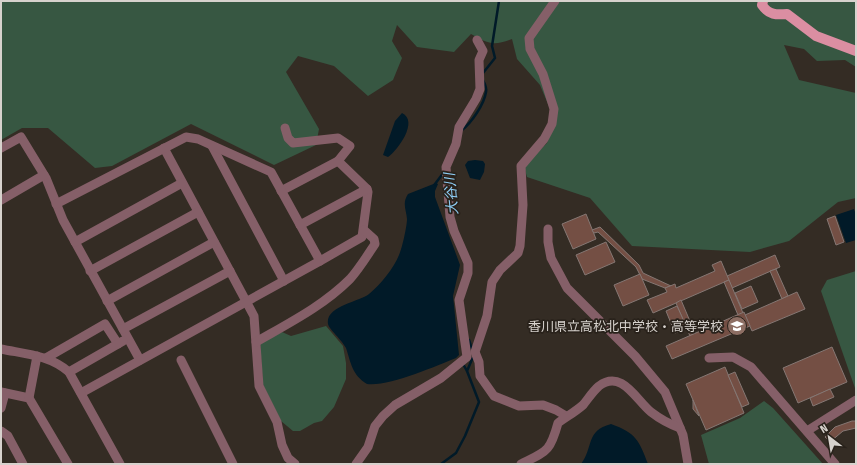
<svg xmlns="http://www.w3.org/2000/svg" width="857" height="465" font-family="'Fira Sans Condensed','Noto Sans JP',sans-serif">
	<style>
		.green { fill: #375742 }
		.water { fill: #011a28 }
		.lines { fill: none; stroke-linecap: round; stroke-linejoin: round }
		.stream { stroke: #011a28; stroke-width: 2.5 }
		.building { fill: #744f44; stroke: #857773 }
		.minor { stroke: #855f68; stroke-width: 9 }
		.major { stroke: #db8ea2; stroke-width: 10 }
		.labels { text-anchor: middle; stroke-width: 3.5; stroke-linejoin: round; paint-order: stroke }
		.poi-label { font-size: 13px; fill: #d7d2cd; stroke: #29221b; text-anchor: end }
		.water-label { font-size: 14px; font-style: italic; fill: #8eccf3; stroke: #29221b }
	</style>
	<rect width="100%" height="100%" fill="#342c24"/>
	<g class="green">
		<path d="M1 1H856V67L845 60 817 61 804 49 784 45 799 80 856 93V198L838 202 789 241 750 252 632 246 590 198 527 177 524 166 547 143 555 121 540 85 517 59 512 39C494 46 488 44 471 34L454 52 417 47 397 25 392 41 402 58 393 80 368 96 334 66 298 56 286 72 319 129 316 145 274 165 191 124 112 166 95 168 48 128H22L1 140Z"/>
		<polygon points="856,271 856,391 821,291 827,280"/>
		<polygon points="326,326 343,346 346,363 346,379 334,407 322,421 314,423 300,431 293,431 281,421 263,385 260,343 282,332 291,336"/>
		<polygon points="764,401 773,408 823,464 709,464 701,435 740,418"/>
	</g>
	<g class="water">
		<path d="M402 113C419 121 398 150 388 157L383 155 395 121Z"/>
		<polygon points="475,160 483,161 485,164 484,172 480,180 470,178 465,165 468,161"/>
		<path d="M436 183 438 184 435 191V197L460 265 453 296 459 355 456 358C436 366 388 387 367 384 352 375 351 363 346 348 342 340 329 329 328 324 325 306 359 302 369 294 380 285 394 268 399 255 402 249 407 226 407 219 406 209 402 203 408 194Z"/>
		<polygon points="854,209 856,215 856,240 846,243 836,215"/>
		<path d="M611 424C636 433 639 440 648 464H581C594 447 585 431 611 424Z"/>
	</g>
	<g class="lines">
		<g class="stream">
			<polyline points="483,73 495,58 492,46 499,1"/>
			<path d="M462 130C471 123 484 105 486 92 487 89 485 84 483 80"/>
			<polyline points="435,184 444,172"/>
			<polyline points="469,340 472,349"/>
			<polyline points="463,364 467,371"/>
			<polyline points="441,464 456,453 465,436 479,402 467,371 473,357"/>
		</g>
	</g>
	<g class="building">
		<polygon points="586,214 596,239 573,249 562,224"/>
		<polygon points="835,216 844,242 836,245 827,219"/>
		<polygon points="600,227 639,265 643,273 671,286 665,288 642,279 636,267 598,232 594,233 592,230"/>
		<polygon points="606,242 615,262 585,275 576,255"/>
		<polygon points="775,255 780,267 732,288 727,276"/>
		<polygon points="721,261 729,280 653,313 647,300 667,292 665,288 675,284 676,288 715,271 712,265"/>
		<polygon points="776,269 788,296 782,299 770,271"/>
		<polygon points="640,274 649,295 623,306 614,285"/>
		<polygon points="729,280 743,313 738,315 724,282"/>
		<polygon points="751,286 758,302 742,309 735,293"/>
		<polygon points="797,292 805,309 752,331 745,315"/>
		<polygon points="681,300 695,333 690,336 676,303"/>
		<polygon points="677,306 687,328 675,333 666,311"/>
		<polygon points="744,312 750,326 672,359 666,346"/>
		<polygon points="832,347 847,382 798,403 783,368"/>
		<polygon points="725,367 744,413 706,430 686,384"/>
		<polygon points="735,372 749,404 742,407 728,375"/>
		<polygon points="830,389 834,397 813,406 810,398"/>
		<polygon points="693,400 699,416 693,409"/>
		<polygon points="852,421 856,421 856,428 843,431 830,442 825,437 835,427"/>
	</g>
	<g class="lines">
		<g class="minor">
			<polyline points="555,1 529,38 530,49 543,74 554,109 552,124 544,139 521,166 523,205 520,246 518,253 500,270 492,282 487,316 475,352 479,362 480,376 494,396 519,406 543,405 556,410 566,416"/>
			<polyline points="285,128 288,138 293,143 338,138 350,146 338,161"/>
			<polyline points="212,146 284,281"/>
			<polyline points="1,148 21,137 46,178 63,220 140,360"/>
			<polyline points="164,148 254,316 259,386 277,422 282,445 288,458 295,464"/>
			<polyline points="281,191 338,161 367,189 368,192 362,237 320,261"/>
			<polyline points="1,200 44,175"/>
			<polyline points="56,204 186,137 198,139 271,172 320,261 81,393"/>
			<polyline points="300,225 367,189"/>
			<polyline points="548,229 548,242 551,258 567,288 635,356 665,392 683,435 688,464"/>
			<polyline points="75,242 182,183"/>
			<polyline points="90,271 198,212"/>
			<polyline points="107,301 214,242"/>
			<polyline points="123,329 230,271"/>
			<path d="M256 342C289 323 323 306 350 279 359 269 367 256 375 244L374 239 364 230"/>
			<path d="M1 349C25 354 50 355 69 372L120 464"/>
			<polyline points="46,358 105,324 118,344"/>
			<polyline points="709,358 733,357 751,367 835,464"/>
			<polyline points="181,360 233,464"/>
			<polyline points="69,372 123,341"/>
			<polyline points="1,392 29,398 68,464"/>
			<polyline points="29,398 37,356"/>
			<polyline points="1,408 5,393"/>
			<polyline points="1,431 8,436 23,464"/>
			<polyline points="807,431 856,400"/>
			<polyline points="356,464 368,447 375,426 383,416 395,405 441,378 467,357 459,300 468,273 468,263 454,231 450,217 446,167 456,144 459,127 476,99 480,89 479,60 483,51 477,40"/>
			<path d="M521 464C547 451 550 452 558 423 566 417 575 412 583 405 588 399 593 391 599 386 622 369 636 400 651 412 660 419 669 424 680 428"/>
		</g>
		<path class="major" d="M763 1 762 5C769 15 776 15 787 14L816 36 856 51"/>
	</g>
	<defs>
		<symbol id="school-disc" viewBox="-11 -11 22 22"><circle r="9.5" fill="#8d6e63" stroke="#29221b"/><path d="M0-5L7-2L0 1L-7-2ZM-4 1L0 2.5L4 1V4Q0 6-4 4Z" fill="#fff"/></symbol>
	</defs>
	<g fill-rule="evenodd">
		<use href="#school-disc" x="726" y="315" width="22" height="22"/>
	</g>
	<g class="labels">
		<g class="poi-label">
			<text x="723" y="331">香川県立高松北中学校・高等学校</text>
		</g>
		<g class="water-label">
			<text transform="translate(451 194) rotate(-95)" y="5">大谷川</text>
		</g>
	</g>
	<rect width="857" height="465" fill="none" stroke="#d7d2cd" stroke-width="4"/>
	<g transform="translate(829 437) rotate(329)" stroke="#29221b" stroke-width="3" paint-order="stroke">
	<path d="M0-3L7 15L0 10L-7 15Z" fill="#d7d2cd"/>
	<text y="-6" font-size="11" font-weight="bold" text-anchor="middle" fill="#d7d2cd">N</text>
	</g>
</svg>
